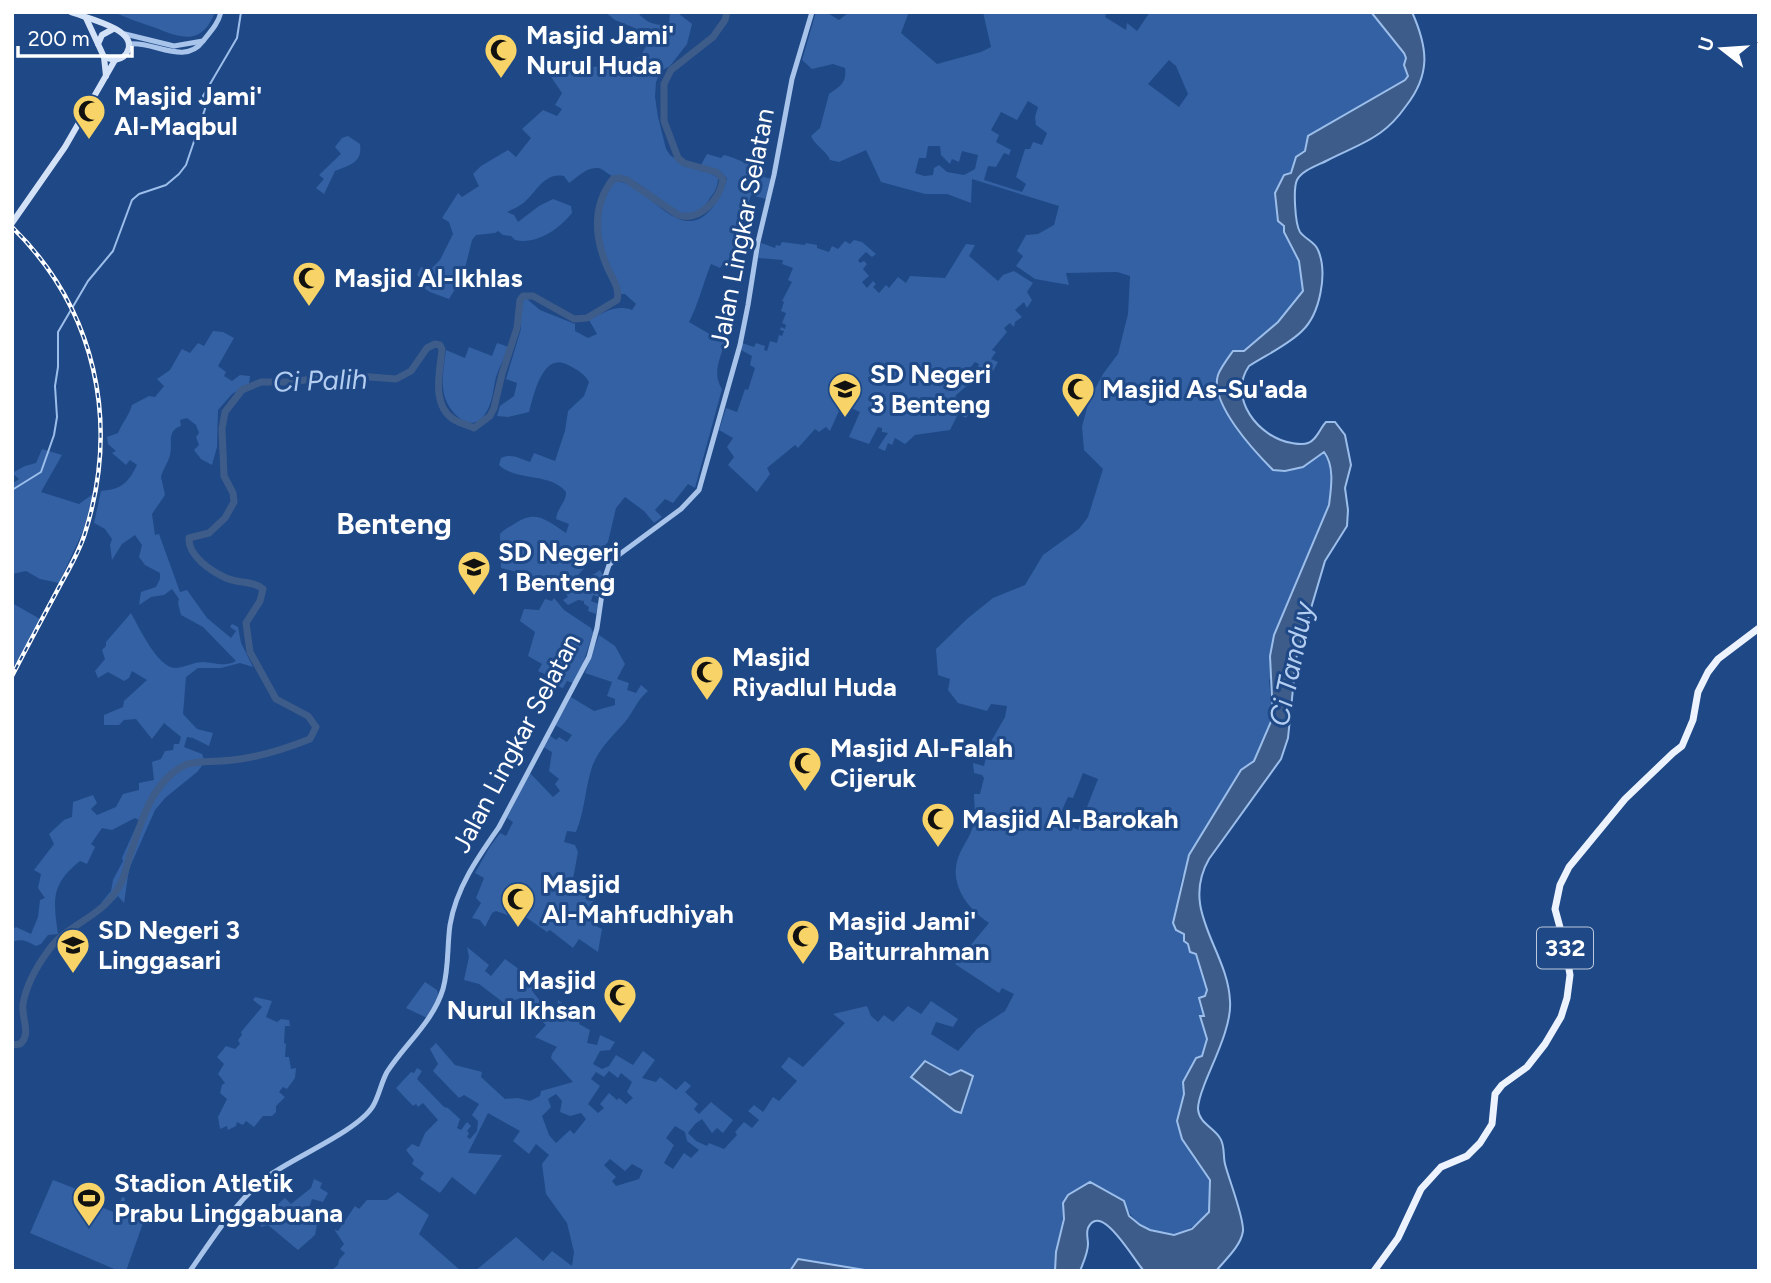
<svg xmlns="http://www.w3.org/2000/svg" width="1771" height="1283" font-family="Figtree,sans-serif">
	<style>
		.green { fill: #3361a3; fill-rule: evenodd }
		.water { fill: #3e5c89; stroke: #9cbeeb; stroke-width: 2 }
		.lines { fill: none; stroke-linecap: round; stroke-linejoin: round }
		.stream { stroke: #9cbeeb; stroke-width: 2 }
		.river { stroke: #3e5c89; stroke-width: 7 }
		.tertiary { stroke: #a8c4ea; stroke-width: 5 }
		.secondary { stroke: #d4e2f8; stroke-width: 6 }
		.primary { stroke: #ecf3fe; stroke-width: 7 }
		.rail-casing { stroke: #fff; stroke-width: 4.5 }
		.rail { stroke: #1f4886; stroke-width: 2; stroke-dasharray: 5; stroke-linecap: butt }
		.labels { text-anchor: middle; stroke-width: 6; stroke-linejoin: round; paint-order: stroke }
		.shield { fill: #1f4886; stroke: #bcc8db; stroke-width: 2 }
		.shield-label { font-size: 24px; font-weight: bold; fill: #fff }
		.poi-label { font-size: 26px; font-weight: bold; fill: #fff; stroke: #1f4886; text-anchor: start }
		.street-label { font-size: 26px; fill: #fff; stroke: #1f4886 }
		.water-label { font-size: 28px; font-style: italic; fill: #b4cef1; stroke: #1f4886 }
		.quarter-label { font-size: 30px; font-weight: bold; fill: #fff; stroke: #1f4886 }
	</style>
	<rect width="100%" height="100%" fill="#1f4886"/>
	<g class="green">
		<path d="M113 12H215C202 45 183 39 156 28 141 23 127 18 113 12Z"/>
		<path d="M605 12H637C648 24 654 25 669 25L670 13H678L692 24 687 44 670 66 661 71 656 82 655 97 658 117 666 149 670 155 685 166 712 174 718 178C718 186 715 192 710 198 705 206 699 214 689 215 678 216 642 184 629 178 623 175 618 177 612 176 607 174 604 169 598 168 586 167 578 177 569 183L564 176C543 172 536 194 522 204 517 208 512 209 507 212L514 215 518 222 539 206 553 199 571 206 572 213C559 229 537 245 515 240L511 236 503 235 498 231 495 233 476 235 472 240 463 276 449 299 430 292 419 285 422 280 417 275 421 267 430 270 440 260 453 234 449 222 442 218 458 193 462 197 479 186 473 174 481 166 508 150 516 157 531 138 522 129 543 110 557 116 562 109 555 105 562 93 549 74 554 68 617 66 640 57 646 46 647 33 615 20Z"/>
		<path d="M816 12H826L839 20 849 12H909L901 33 937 64 981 52 991 47 983 12H1107L1105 17 1126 30 1127 23 1137 31 1150 12H1371L1404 53 1406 58 1404 65 1408 76 1405 80 1305 146V152L1296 157 1291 173 1284 232 1299 261 1303 291 1278 322 1244 351 1218 392 1238 431 1273 470C1305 473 1301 461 1325 452 1335 466 1330 489 1329 505L1269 681 1273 717 1254 761 1241 770 1182 877C1170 927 1190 931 1203 974 1204 979 1207 985 1207 990 1208 995 1205 1008 1205 1016H1200L1207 1039 1202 1056 1184 1093 1177 1121 1182 1139 1210 1180 1209 1212C1183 1244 1139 1242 1124 1201L1063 1203C1065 1226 1054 1247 1055 1271H871L799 1259 790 1271H475L516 1237 543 1261 552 1251 572 1266 574 1252 567 1223 546 1194 542 1164 549 1155 536 1144 529 1154 513 1141 520 1131 488 1113 468 1153 502 1155 475 1195 452 1177 440 1193 420 1179 424 1173 412 1164 414 1160 406 1150 412 1144 419 1147 425 1133 438 1120 423 1103 418 1107 416 1104 413 1106 396 1088 411 1072 414 1073 417 1068 422 1071 417 1079 444 1107 448 1108 460 1119 457 1128 461 1130 467 1122 471 1126 467 1131 469 1133 467 1137 470 1139 477 1131 478 1121 472 1115 479 1104 464 1095 459 1098 433 1071 438 1064 430 1049 436 1043 455 1065 482 1072 481 1077 505 1099 518 1098 530 1101 540 1096 541 1091 573 1082 551 1058 552 1054 557 1047 535 1037 546 1025 518 999 504 1003 479 984 464 980 469 957 467 947 489 965 485 971 491 976 505 959 538 983 533 992 540 1001 539 1010 557 1013 558 1000 582 1017 579 1024 590 1030 587 1043 597 1045 600 1035 615 1042 610 1050 600 1051 593 1064 602 1069 609 1066 616 1055 633 1065 643 1051 655 1060 642 1078 656 1082 660 1077 676 1090 685 1081 691 1086 685 1092 698 1104 694 1109 699 1114 711 1102 733 1120 723 1133 717 1128 712 1133 702 1119 695 1124 688 1133 696 1141 707 1146 709 1143 724 1149 737 1135 735 1132 744 1122 752 1128 759 1120 748 1111 754 1105 763 1112 773 1097 779 1101 797 1081 781 1067 789 1057 803 1067 845 1023 833 1014 867 1006 871 1016 878 1022 884 1015 893 1022 908 1006 921 1014 931 1001 958 1019 953 1027 936 1022 931 1034 958 1051 977 1029 1005 1011 1014 994 1002 988 999 993 955 964 989 923C968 909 949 885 958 858 962 846 972 835 974 822 976 813 974 803 974 794H980L984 778 982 775 974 773 973 763 984 766 989 745 1005 717 1007 706 991 704 987 711 958 703 948 690 950 679 938 675 936 649 968 618 993 598 1025 585 1043 555 1079 529 1088 517 1103 469 1084 450 1082 427 1089 400 1103 374 1118 354 1128 314 1130 276 1117 272 1066 273 1069 285 1035 279 1016 266 1023 256 1017 251 1026 235 1038 234 1054 225 1059 206 972 179 971 203 947 194H925L881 182 866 150 839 162 830 160C825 149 816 147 811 136L820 128 829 94C840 86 847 83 845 68L833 64 812 69 802 60ZM1169 60 1176 66 1188 94 1179 107 1148 84ZM1028 101 1038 107 1035 117 1036 125 1047 133 1042 145 1033 142 1030 149H1025L1016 177 1026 184 1022 192 984 180 988 166 996 167 1004 153 1009 155 1011 150 996 142 999 135 991 130 1001 112 1017 120ZM928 146H940L941 155 950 164 952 159 959 162 962 151 978 155 975 169 964 175 947 172 939 165 934 168 933 175 924 176 915 173 919 158H926ZM1083 773 1098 779 1078 830 1058 819 1068 797 1073 798ZM927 1061 949 1075 959 1070 972 1075V1081L963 1111H955L920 1082ZM609 1071 618 1078 621 1073 632 1082 627 1092 633 1098 626 1104 619 1098 617 1100 609 1093 600 1104 604 1108 598 1113 588 1104 600 1086 591 1079 596 1072 604 1077ZM556 1094 562 1101 560 1112 570 1116 581 1113 586 1119 574 1134 570 1130 556 1143 549 1135 542 1116 551 1107 548 1099ZM675 1126 685 1132 687 1141 699 1150 691 1158 684 1153 673 1169 664 1163 674 1145 666 1138ZM610 1159 625 1171 632 1164 643 1170 639 1179 616 1186 612 1181 616 1177 604 1165Z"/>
		<path d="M348 136 360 144C363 163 349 165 335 171L324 194 316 188 324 179 319 175 341 154 335 147 342 138Z"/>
		<path d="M707 154 721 158 724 155C739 159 751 166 766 171L764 177 771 179 766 199 751 195 748 204 754 207 751 215 742 212 740 217 734 261H725L720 268 711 264C703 283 699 303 689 322L725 343C720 358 712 374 722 389L695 488 688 484 673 503 665 499 655 510 662 517 654 523 644 511 625 497 616 508 608 542 569 585 555 591 521 584 517 572 501 568 500 534C504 529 508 528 514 524 536 509 546 520 566 533L569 524 556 519C557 508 566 503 566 492 550 472 517 482 499 465L501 458C512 453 520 459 530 462L534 453 555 461 565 431 568 411 584 396 589 382C585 374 576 369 568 365 543 351 534 394 529 412L508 417 497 416 500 406 514 396 517 383 506 379 521 329 520 309 524 299H527L540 310 575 324V331L588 338 597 334 589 320C603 313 616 304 632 310L636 304 625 294H621C618 279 609 267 604 253 594 231 597 199 615 182 644 177 679 250 712 208 719 198 724 190 727 178L720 171 701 165Z"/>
		<polygon points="854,240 862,242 876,254 872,257 866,252 858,260 860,263 864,261 867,264 863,269 869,276 862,282 867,288 873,281 876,284 873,287 879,293 886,285 889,288 898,277 906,283 910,276 945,278 966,244 975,245 969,256 998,281 1003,275 1014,271 1033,283 1027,292 1032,300 1027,308 1024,302 1015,310 1022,317 1015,322 1014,327 1010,323 1004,328 1007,332 992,350 996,352 991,359 998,362 992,373 978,367 979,364 975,362 969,369 974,373 967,381 969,384 955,396 972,410 966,418 958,414 950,430 915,435 905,444 895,438 892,445 888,443 885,451 878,448 888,433 882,432 882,428 878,427 869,444 849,437 860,412 842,404 830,431 826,427 819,432 815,429 798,448 795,445 767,468 770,474 757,492 728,465 734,457 727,447 733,438 719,430 726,408 737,412 745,389 748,390 755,368 750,365 752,356 741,350 742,343 754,347 756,343 765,346 764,350 767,351 770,341 777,343 779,335 782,336 784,331 780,330 781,327 785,329 786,325 782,323 786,313 781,311 784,302 782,301 792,282 788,280 793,268 782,264 783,260 758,258 761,243 775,248 776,245 780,246 782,242 805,245 806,243 817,245 817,248 829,252 832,246 838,249 845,241 850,244"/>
		<path d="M213 331 223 332 234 338 218 366 226 372 224 376 232 381 240 375 250 376 249 384 232 394 218 410 217 447 212 465 201 459 194 450 199 445 196 437 199 433 196 425 187 418 180 420 181 426C166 431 173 443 170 455 168 463 163 469 161 477L165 495 152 514 155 535 159 534 180 592 187 590 207 618 231 638 236 631 230 627 232 624 238 627 241 643 253 667 240 663 221 668H198L186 677 183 714 197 729 213 733 209 746 193 738 187 737 184 747 202 754 205 762 197 772 165 798 155 810 129 869 124 903 118 896 114 900 101 903 111 891 113 880 123 861 122 858 139 820 135 818 112 830 102 828 91 844 95 847 87 864 80 861C51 884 53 900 58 934L48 935 41 944 36 946C27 941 22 938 12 942V930L16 927 31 934 38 917 40 900 45 898 38 888 41 874 34 870 54 844 49 834 64 820 72 817 73 802 93 795 97 803 91 809 97 815 116 807 123 794 139 790V783L154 780 152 762 161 759 165 751 173 750 174 744H179L181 737 164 723 152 739 136 719 124 720 119 725H104V715L123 707 124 701 147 680 132 671 129 678 124 681 108 672 98 678 95 671 105 659 102 650 106 646V642L131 613C139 627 158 669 176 668 185 667 194 662 203 662 215 663 226 667 236 661L203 627 181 615 178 603 179 599 172 589 164 595 151 597 139 605 141 592 156 587 160 579V573L145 565 139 557 142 545 135 535 122 544 112 560 110 545 112 539 105 529 94 523 101 491C122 489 128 483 137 465L130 460 126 465 112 453 116 451 108 444 107 437 118 433C122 423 129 416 132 405L149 396 155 397 164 386 157 379 170 370 182 349 190 353 198 343 204 346Z"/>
		<path d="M497 343 509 347C505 357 499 367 496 377 493 389 493 403 485 414 471 436 448 412 444 394 441 380 444 364 446 350L465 358 469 347 492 356Z"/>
		<polygon points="42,449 62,455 41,492 79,504 93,494 84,529 59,583 40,579 26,571 12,574 12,484 19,479 12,473 25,466 36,463"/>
		<polygon points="600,570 603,575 599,597 593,595 591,601 599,604 596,614 588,611 589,607 584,604 584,601 578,600 568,605 563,600 568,597 566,593"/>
		<polygon points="554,598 564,610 591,628 593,633 583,663 573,683 567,681 563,688 552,685 555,679 538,671 542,664 528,656 535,632 520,621 524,609 539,610 545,599 552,601"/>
		<polygon points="12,603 40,619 12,671"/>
		<path d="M599 635 615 646 625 664 617 679 629 683 627 690 636 693 641 685 648 691C637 700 634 711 625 722 613 736 599 748 592 767 585 788 585 810 576 832L567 831 564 842 575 845 578 852 572 884 595 897 587 914 599 921 596 926 602 929 598 952 579 939 573 948 550 930 547 932 524 916H510L496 911 492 913 485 927 480 920 472 918 481 903 476 898 484 878 475 873 489 848 500 833 506 836 513 822 507 818 529 772 553 797 560 791 555 784 559 779 549 771 552 752 543 747 549 735 556 740 559 737 567 742 572 735 555 725 571 697 594 711 615 705V699L607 696 612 682 585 673Z"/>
		<polygon points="425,982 437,990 439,996 427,1018 406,1008"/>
		<polygon points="255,997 272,1001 266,1017 277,1022 281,1019 289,1020 290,1026 285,1026 284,1043 286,1044 285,1057 289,1057 291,1069 296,1068 295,1078 287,1089 283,1087 279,1092 285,1097 276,1106 276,1112 272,1116 263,1116 254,1127 246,1121 243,1125 237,1122 236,1126 228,1130 227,1126 220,1129 218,1117 227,1099 220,1093 222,1085 225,1083 218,1074 224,1064 217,1057 226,1046 235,1049 240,1044 238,1040 242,1035 241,1032 262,1007 253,1000"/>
		<polygon points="314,1179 322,1183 320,1188 328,1193 323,1202 312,1199 309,1208 314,1210 312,1217 318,1219 315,1235 298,1250 268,1225 261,1227 259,1220 285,1198 291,1204 311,1188"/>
		<polygon points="53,1180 79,1190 76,1197 116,1213 122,1197 125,1198 124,1205 143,1211 146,1206 148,1209 126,1271 119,1271 30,1233"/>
		<polygon points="398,1192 429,1215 419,1234 461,1271 331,1271 338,1265 339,1260 345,1253 340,1249 344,1244 334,1229 338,1231 355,1206 359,1209 367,1200 387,1200"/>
	</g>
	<g class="water">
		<path d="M1371 12H1412C1428 48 1431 74 1406 106 1399 116 1390 126 1380 133 1365 144 1345 151 1328 160 1319 165 1302 170 1297 180 1293 188 1295 224 1300 232 1305 239 1315 242 1318 250 1328 273 1320 314 1302 331 1288 345 1266 355 1249 366 1227 398 1259 438 1292 443 1298 444 1303 445 1308 443 1317 440 1320 428 1326 422H1335L1345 435 1351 465 1345 488 1348 510 1347 526 1325 561 1296 659 1288 738 1281 759 1209 859C1179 911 1228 950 1230 1001 1232 1025 1214 1060 1205 1083 1202 1091 1198 1100 1198 1109 1199 1123 1213 1127 1220 1138 1225 1145 1223 1156 1225 1164 1229 1180 1244 1217 1243 1231 1241 1246 1225 1260 1216 1271H1144C1135 1262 1101 1200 1088 1228 1086 1234 1088 1238 1088 1244 1088 1253 1083 1263 1080 1271H1055L1056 1252 1064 1219 1063 1203 1068 1195 1090 1182 1124 1201 1129 1216 1140 1225 1150 1230 1174 1235 1192 1229 1209 1212 1210 1180 1182 1139 1177 1121 1184 1094 1183 1082 1196 1058 1202 1056 1207 1039 1200 1016H1204L1199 998 1205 996 1207 990 1196 954 1190 952 1188 944 1184 941V934L1176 930 1173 923 1189 855 1241 770 1254 761 1273 717 1270 656 1274 635 1329 505C1331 489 1335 466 1324 452L1303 467 1285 471 1273 470C1255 452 1209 403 1218 375 1221 367 1228 358 1233 351H1244L1278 322 1303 291 1299 261 1284 232V226L1278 221 1275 193 1284 175 1291 173 1296 157 1305 151 1308 136 1405 80 1408 76 1404 65 1406 58 1404 53Z"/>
		<polygon points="925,1061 950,1075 961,1070 973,1076 961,1113 955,1111 911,1077"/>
		<polygon points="798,1259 871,1271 790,1271"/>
	</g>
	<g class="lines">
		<polyline class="stream" points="12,490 41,472 54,435 57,417 55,386 58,367 58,332 88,281 113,251 132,200 139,194 166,185 179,174 186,165 205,109 203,96 237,38 241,12"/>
		<path class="river" d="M12 1045 20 1044C32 1034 21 1018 23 1004 26 986 37 966 48 951 68 922 103 919 121 883 125 875 127 866 129 858 141 823 151 782 185 765 194 760 221 762 233 760 260 757 285 749 310 739L316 727 308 716 276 699 250 652 246 623 260 601 263 589C252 580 239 584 226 578 211 571 188 556 189 538L209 533 225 518 234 502 233 493 224 476 222 429 225 412 242 390 261 382H289L345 375 396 379 411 371 427 348 435 344 440 345 442 349C440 371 431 404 453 419 459 423 468 425 474 428L490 416 494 408 502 374 517 328 520 300 523 296H533L574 319 587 318 617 300C620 289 613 279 608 269 595 239 591 207 613 179L620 178 627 180 678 215C700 222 720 199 723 179L716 172 684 163 678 158 664 121V84L671 70 713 37 725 20 727 12"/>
		<g class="tertiary">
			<polyline points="125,34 174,46 203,41"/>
			<path d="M130 44C154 41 185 66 203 41 211 31 218 24 221 12"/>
			<path d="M190 1271C214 1237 234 1203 267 1177 292 1158 358 1131 373 1106 379 1096 381 1083 387 1072 405 1044 433 1022 443 989 449 968 447 946 450 925 456 888 478 857 499 827L589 657 597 628 604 580 609 565 620 554 681 509 699 490 740 345 748 305 758 242 774 175 792 79 812 12"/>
		</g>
		<g class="secondary">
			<polyline points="86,18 98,44"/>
			<polyline points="113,29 102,35 98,44 104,57 115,60"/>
			<polyline points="104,57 106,76"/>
			<path d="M12 223 65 147 115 60C121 59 126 57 128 50 137 29 86 18 71 12"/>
		</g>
		<polyline class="primary" points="1374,1271 1398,1238 1421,1189 1441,1167 1467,1156 1480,1143 1492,1124 1495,1094 1502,1085 1527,1067 1545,1044 1561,1017 1567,998 1570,975 1565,946 1555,909 1560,885 1569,867 1625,799 1673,753 1682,746 1693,720 1698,692 1708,672 1718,659 1759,628"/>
		<defs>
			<path id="rail" d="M12 227C96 309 120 422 85 533 79 553 67 572 57 591 42 619 27 647 12 676"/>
		</defs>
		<use href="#rail" class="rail-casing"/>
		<use href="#rail" class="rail"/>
	</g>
	<defs>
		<symbol id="mosque-pin" viewBox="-11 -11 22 30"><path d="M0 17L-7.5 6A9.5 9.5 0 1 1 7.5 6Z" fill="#f8d468" stroke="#1f4886"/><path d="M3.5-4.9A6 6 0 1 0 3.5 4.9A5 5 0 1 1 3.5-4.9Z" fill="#111"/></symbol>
		<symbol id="school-pin" viewBox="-11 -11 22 30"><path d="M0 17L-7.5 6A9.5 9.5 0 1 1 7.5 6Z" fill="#f8d468" stroke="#1f4886"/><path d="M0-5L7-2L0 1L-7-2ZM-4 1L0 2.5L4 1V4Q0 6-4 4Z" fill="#111"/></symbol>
		<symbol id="stadium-pin" viewBox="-11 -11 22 30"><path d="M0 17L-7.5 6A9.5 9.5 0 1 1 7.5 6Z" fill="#f8d468" stroke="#1f4886"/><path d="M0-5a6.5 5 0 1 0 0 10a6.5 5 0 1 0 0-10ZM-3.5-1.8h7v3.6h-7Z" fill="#111"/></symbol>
	</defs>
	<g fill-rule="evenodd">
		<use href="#mosque-pin" x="482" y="31" width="38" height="52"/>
		<use href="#mosque-pin" x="70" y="92" width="38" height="52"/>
		<use href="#mosque-pin" x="290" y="259" width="38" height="52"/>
		<use href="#school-pin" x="826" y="370" width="38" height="52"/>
		<use href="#mosque-pin" x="1059" y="370" width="38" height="52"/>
		<use href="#school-pin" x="455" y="548" width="38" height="52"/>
		<use href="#mosque-pin" x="688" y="653" width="38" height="52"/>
		<use href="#mosque-pin" x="786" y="744" width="38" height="52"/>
		<use href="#mosque-pin" x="919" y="800" width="38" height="52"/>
		<use href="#mosque-pin" x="499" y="880" width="38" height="52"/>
		<use href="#mosque-pin" x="784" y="917" width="38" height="52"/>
		<use href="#school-pin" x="54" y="926" width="38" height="52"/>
		<use href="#mosque-pin" x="601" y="976" width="38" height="52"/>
		<use href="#stadium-pin" x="70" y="1179" width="38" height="52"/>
	</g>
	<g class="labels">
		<rect class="shield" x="1537" y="927.5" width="56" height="41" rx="5"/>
		<g class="shield-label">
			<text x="1565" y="956">332</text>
		</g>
		<g class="poi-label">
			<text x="526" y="44">Masjid Jami'<tspan x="526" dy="30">Nurul Huda</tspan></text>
			<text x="114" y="105">Masjid Jami'<tspan x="114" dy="30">Al-Maqbul</tspan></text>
			<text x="334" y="287">Masjid Al-Ikhlas</text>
			<text x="870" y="383">SD Negeri<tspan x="870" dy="30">3 Benteng</tspan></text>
			<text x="1102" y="398">Masjid As-Su'ada</text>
			<text x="498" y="561">SD Negeri<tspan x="498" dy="30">1 Benteng</tspan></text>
			<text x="732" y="666">Masjid<tspan x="732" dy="30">Riyadlul Huda</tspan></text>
			<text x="830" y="757">Masjid Al-Falah<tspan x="830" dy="30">Cijeruk</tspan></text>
			<text x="962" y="828">Masjid Al-Barokah</text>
			<text x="542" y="893">Masjid<tspan x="542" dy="30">Al-Mahfudhiyah</tspan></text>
			<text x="828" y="930">Masjid Jami'<tspan x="828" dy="30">Baiturrahman</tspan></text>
			<text x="98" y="939">SD Negeri 3<tspan x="98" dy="30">Linggasari</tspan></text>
			<text x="596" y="989" text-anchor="end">Masjid<tspan x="596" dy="30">Nurul Ikhsan</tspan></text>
			<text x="114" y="1192">Stadion Atletik<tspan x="114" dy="30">Prabu Linggabuana</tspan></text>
		</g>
		<g class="street-label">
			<text transform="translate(742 228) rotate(-79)" y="9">Jalan Lingkar Selatan</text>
			<text transform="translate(516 743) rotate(-62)" y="9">Jalan Lingkar Selatan</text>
		</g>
		<g class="water-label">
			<text transform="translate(320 380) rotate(-2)" y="10">Ci Palih</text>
			<text transform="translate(1291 664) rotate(-78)" y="10">Ci Tanduy</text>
		</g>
		<g class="quarter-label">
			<text x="394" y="534">Benteng</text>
		</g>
	</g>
	<rect width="1771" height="1283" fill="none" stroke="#ffffff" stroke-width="28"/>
	<g transform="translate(1722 49) rotate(287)" stroke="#1f4886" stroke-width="5" paint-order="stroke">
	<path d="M0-5L12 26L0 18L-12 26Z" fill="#ffffff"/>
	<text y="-10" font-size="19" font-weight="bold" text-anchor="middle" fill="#ffffff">U</text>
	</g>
	<path d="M18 46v10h114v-10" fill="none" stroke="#ffffff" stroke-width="3.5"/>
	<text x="28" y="46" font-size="21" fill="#ffffff" stroke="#1f4886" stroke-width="5" paint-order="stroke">200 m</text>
</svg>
